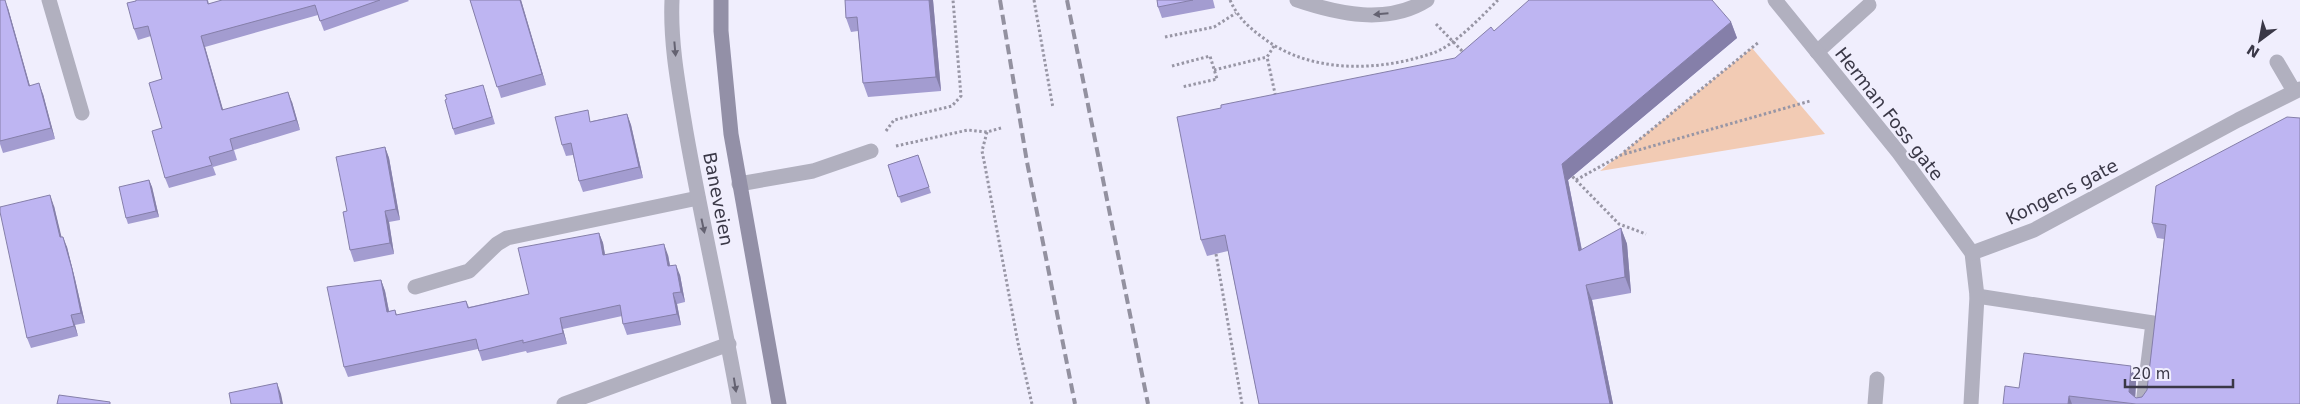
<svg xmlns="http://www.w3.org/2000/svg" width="2300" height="404" font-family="'DejaVu Sans',sans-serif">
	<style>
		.green { fill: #f2cbb4 }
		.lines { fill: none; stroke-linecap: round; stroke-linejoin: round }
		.path { stroke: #9896a5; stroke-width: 3; stroke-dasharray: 2.5 2.5; stroke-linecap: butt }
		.lane { stroke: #b1b0bf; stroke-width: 15 }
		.street { stroke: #b1b0bf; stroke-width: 15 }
		.secondary { stroke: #9390a7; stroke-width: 15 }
		.rail { stroke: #9391a0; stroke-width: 4; stroke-dasharray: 10 5; stroke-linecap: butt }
		.wall { fill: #a39cd0 }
		.shaded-wall { fill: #857fa9 }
		.building { fill: #beb5f2; stroke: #857fa9 }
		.oneway { fill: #646271 }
		.labels { text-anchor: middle; stroke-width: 5; stroke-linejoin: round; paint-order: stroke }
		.street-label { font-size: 18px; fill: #3a3847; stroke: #f0eefd }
	</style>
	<rect width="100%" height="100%" fill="#f0eefd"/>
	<polygon class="green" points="1752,48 1825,134 1600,171"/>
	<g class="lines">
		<g class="path">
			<polyline points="1034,0 1053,108"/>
			<path d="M1230 0C1237 16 1248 27 1262 37 1310 74 1378 72 1433 53 1454 46 1482 16 1498 0"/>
			<polyline points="1436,24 1465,54"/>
			<polyline points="1165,37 1214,27 1236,13"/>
			<polyline points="1274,46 1267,57 1276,98"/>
			<polyline points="1172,66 1210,56 1217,79 1182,87"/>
			<polyline points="1214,70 1267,57"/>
			<polyline points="886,131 894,120 952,106 961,96 953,0"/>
			<polyline points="987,132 982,151 985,166 1018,343 1032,404"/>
			<polyline points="896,146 968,130 987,132 1001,128"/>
			<polyline points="1624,152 1759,42"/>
			<polyline points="1569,173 1619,224 1646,234"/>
			<polyline points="1576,180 1621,155 1810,101"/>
			<polyline points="1216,254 1242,404"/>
		</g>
		<g class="lane">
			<path d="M1297 0C1338 14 1388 25 1427 0"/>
			<polyline points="1817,52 1869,5"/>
			<polyline points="2277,62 2294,91"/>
			<polyline points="739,184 813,171 871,151"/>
			<polyline points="415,287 469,271 497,244 507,238 698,198"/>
			<polyline points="1977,296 2153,323 2143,404"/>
			<polyline points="564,404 729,344"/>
			<polyline points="1875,404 1877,379"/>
		</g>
		<g class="street">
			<polyline points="49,0 82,113"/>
			<path d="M672 0C670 44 679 89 686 132 702 223 723 313 739 404"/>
			<polyline points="1775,0 1899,153 1972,253 1977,296 1971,404"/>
			<polyline points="1972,253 2034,230 2238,120 2300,89"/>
		</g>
		<polyline class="secondary" points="721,0 721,31 731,134 779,404"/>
		<g class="rail">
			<polyline points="1000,0 1027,162 1075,404"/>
			<polyline points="1067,0 1148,404"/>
		</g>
	</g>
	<g class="wall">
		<polygon points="0,0 8,8 30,86 43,94 55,139 3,153 0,144"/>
		<polygon points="136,0 208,0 209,4 222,0 408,0 409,1 324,31 318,15 205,47 223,110 292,102 300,130 234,150 237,160 213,167 216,175 169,188 165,178 162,128 162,79 151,36 138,40 134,29"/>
		<polygon points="470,0 521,0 546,85 501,98"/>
		<polygon points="845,0 933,0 941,91 868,97 863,83 858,31 851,32 846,18"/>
		<polygon points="1157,0 1213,0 1215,8 1162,18 1158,7"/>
		<polygon points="1731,22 1737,38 1568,180 1582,250 1621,228 1627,244 1631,293 1592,300 1613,404 1259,404 1228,251 1207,256 1201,240 1494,31"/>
		<polygon points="485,91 495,124 455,135 453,129"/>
		<polygon points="627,114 631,125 643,178 583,192 579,181 573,155 566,156 562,145 592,121"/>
		<polygon points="2287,117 2300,404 2003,404 2019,388 2131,366 2136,381 2135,397 2136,398 2142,397 2147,390 2164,239 2157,238 2152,223"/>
		<polygon points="385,147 389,158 400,220 389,222 394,254 354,262 350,250 347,211"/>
		<polygon points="918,155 931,193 901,203 888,165"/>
		<polygon points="149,180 152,187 159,217 128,224 126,218"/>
		<polygon points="54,206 61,237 67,247 75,279 85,323 75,325 78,336 31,348 27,338"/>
		<polygon points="599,233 603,243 605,255 668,255 670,266 680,275 685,302 677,304 681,325 627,335 623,324 622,316 563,329 567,344 527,353 526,351 482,361 478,349 348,377 344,367 381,280 385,291 389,311 395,310 397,315 466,301 469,307 529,294"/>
	</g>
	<g class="shaded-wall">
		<polygon points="5,0 8,8 33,97 29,86"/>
		<polygon points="520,0 521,0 546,85 542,74"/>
		<polygon points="929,0 933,0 941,91 936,77"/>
		<polygon points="1731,22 1737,38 1568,180 1585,267 1579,251 1562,164"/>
		<polygon points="201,36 205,47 226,120 222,110"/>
		<polygon points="39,83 43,94 55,139 51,128"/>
		<polygon points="288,92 292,102 300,130 296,120"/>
		<polygon points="627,114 631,125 643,178 639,167"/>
		<polygon points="385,147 389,158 400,220 396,209"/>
		<polygon points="149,180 152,187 159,217 156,211"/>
		<polygon points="50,195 54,206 64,247 60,237"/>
		<polygon points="385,211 389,222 394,254 390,243"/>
		<polygon points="1621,228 1627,244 1631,293 1625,277"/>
		<polygon points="599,233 603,243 607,266 603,255"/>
		<polygon points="63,237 67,247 75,279 85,323 81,313"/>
		<polygon points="664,244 668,255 672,276 668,266"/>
		<polygon points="676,265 680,275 685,302 681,292"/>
		<polygon points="381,280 385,291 391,322 387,312"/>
		<polygon points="1586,285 1592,300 1613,404 1610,404"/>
		<polygon points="673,293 677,304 681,325 677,314"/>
		<polygon points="71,315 75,325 78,336 74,326"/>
		<polygon points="560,318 563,329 567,344 563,333"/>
		<polygon points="2131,366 2136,381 2135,404 2129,392"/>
		<polygon points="277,383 281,394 283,404 281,404"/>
		<polygon points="2069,396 2072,404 2068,404"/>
	</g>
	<g class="building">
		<polygon points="0,0 5,0 29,86 39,83 51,128 0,141"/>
		<polygon points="136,0 207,0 208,4 222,0 380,0 320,21 315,5 201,36 222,110 288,92 296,120 230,139 233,150 209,157 212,165 165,178 152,131 162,128 149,83 162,79 148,26 134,29 127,3 136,1"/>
		<polygon points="470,0 520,0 542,74 497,87"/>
		<polygon points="845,0 929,0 936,77 863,83 857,17 846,18"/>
		<polygon points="1157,0 1193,0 1158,7"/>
		<polygon points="1529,0 1712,0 1731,22 1562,164 1579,251 1621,228 1625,277 1586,285 1610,404 1259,404 1225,235 1201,240 1177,117 1221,108 1221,105 1455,58 1491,27 1494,31"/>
		<polygon points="483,85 492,117 453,129 445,100 447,99 445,95"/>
		<polygon points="588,110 590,122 627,114 639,167 579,181 571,143 562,145 555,117"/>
		<polygon points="2287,117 2300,118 2300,404 2136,404 2069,396 2068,404 2003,404 2005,386 2019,388 2024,353 2131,366 2129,392 2136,398 2142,397 2147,390 2166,225 2152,223 2156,186"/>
		<polygon points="385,147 396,209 385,211 390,243 350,250 343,212 347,211 336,157"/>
		<polygon points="918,155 929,187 898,197 888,165"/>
		<polygon points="149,180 156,211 126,218 119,187"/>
		<polygon points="50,195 60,237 63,237 72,269 81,313 71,315 74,326 27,338 0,212 0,207"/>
		<polygon points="599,233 603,255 664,244 668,266 676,265 681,292 673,293 677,314 623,324 620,305 560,318 563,333 523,343 523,340 479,351 476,339 344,367 327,287 381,280 387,312 395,310 396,315 466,301 468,308 529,294 518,248"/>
		<polygon points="277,383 281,404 231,404 229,393"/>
		<polygon points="59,395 110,402 110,404 57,404"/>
	</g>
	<defs><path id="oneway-solid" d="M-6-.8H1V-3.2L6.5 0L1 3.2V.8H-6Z" transform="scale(1.25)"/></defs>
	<g class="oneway">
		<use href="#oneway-solid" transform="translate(1381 14) rotate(175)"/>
		<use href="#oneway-solid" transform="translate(675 49) rotate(85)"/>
		<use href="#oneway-solid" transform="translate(703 226) rotate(78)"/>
		<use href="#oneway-solid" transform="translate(735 385) rotate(81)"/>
	</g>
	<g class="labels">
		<g class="street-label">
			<text transform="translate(1889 114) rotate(52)" y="6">Herman Foss gate</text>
			<text transform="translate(2062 192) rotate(-27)" y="6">Kongens gate</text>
			<text transform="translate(718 199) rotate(79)" y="6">Baneveien</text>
		</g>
	</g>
	<g transform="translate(2260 40) rotate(212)" stroke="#f0eefd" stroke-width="4" paint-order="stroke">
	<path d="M0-4L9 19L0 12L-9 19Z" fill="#3a3847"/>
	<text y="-8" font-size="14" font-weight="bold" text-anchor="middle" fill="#3a3847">N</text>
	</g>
	<path d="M2125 379v8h108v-8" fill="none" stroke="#3a3847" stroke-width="2.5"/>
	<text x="2132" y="379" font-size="15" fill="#3a3847" stroke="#f0eefd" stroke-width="4" paint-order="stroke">20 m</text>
</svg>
